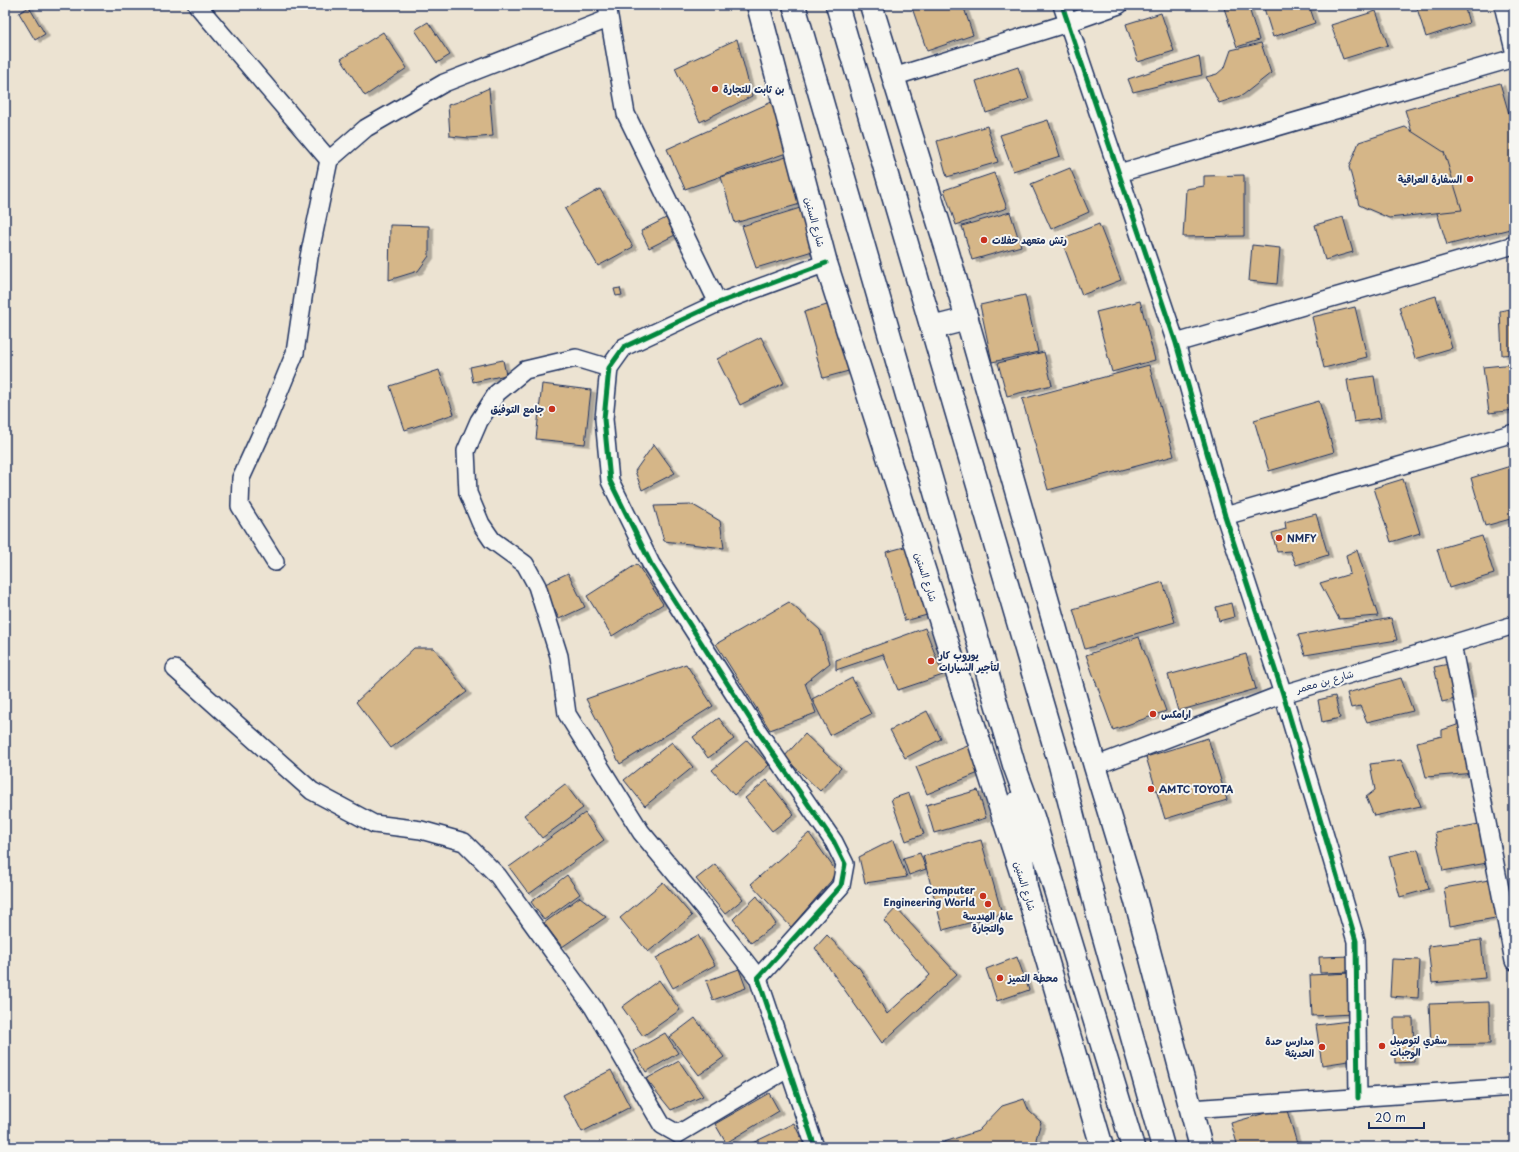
<svg xmlns="http://www.w3.org/2000/svg" width="1519" height="1152" font-family="'Playpen Sans','Playpen Sans Arabic',sans-serif">
	<style>
		.building { fill: #d5b688; stroke: #1b2f5e; filter: url(#shadow) }
		.lines { fill: none; stroke-linecap: round; stroke-linejoin: round }
		.minor-casing { stroke: #1b2f5e; stroke-width: 20 }
		.primary-casing { stroke: #1b2f5e; stroke-width: 25 }
		.trunk-casing { stroke: #1b2f5e; stroke-width: 25 }
		.minor { stroke: #f6f6f2; stroke-width: 17 }
		.primary { stroke: #f6f6f2; stroke-width: 22 }
		.trunk { stroke: #f6f6f2; stroke-width: 22 }
		.cycleway-casing { stroke: #f6f6f2; stroke-width: 8 }
		.cycleway { stroke: #00873e; stroke-width: 5 }
		.poi-dot { fill: #c8321e; stroke: #f6f6f2; stroke-width: 1.5 }
		.labels { text-anchor: middle; stroke-width: 4; stroke-linejoin: round; paint-order: stroke }
		.poi-label { font-size: 10px; font-weight: bold; fill: #1b2f5e; stroke: #f6f6f2; text-anchor: start }
		.street-label { font-size: 10px; fill: #1b2f5e; stroke: #f6f6f2 }
	</style>
	<defs>
		<filter id="shadow"><feDropShadow dx="4.5" dy="2.5" stdDeviation="0" flood-color="#0004"/></filter>
	</defs>
	<rect width="100%" height="100%" fill="#ece3d2"/>
	<filter id="ink" filterUnits="userSpaceOnUse"><feTurbulence type="fractalNoise" baseFrequency=".025" numOctaves="2"/><feDisplacementMap in="SourceGraphic" scale="8" xChannelSelector="R" yChannelSelector="G"/><feConvolveMatrix kernelMatrix="1 2 1 2 8 2 1 2 1" color-interpolation-filters="sRGB"/></filter>
	<g filter="url(#ink)">
		<g class="building">
			<polygon points="911,5 963,5 973,35 927,51"/>
			<polygon points="1223,5 1248,5 1259,40 1237,47"/>
			<polygon points="1263,5 1309,5 1315,23 1273,37"/>
			<polygon points="1416,5 1464,5 1469,23 1426,37"/>
			<polygon points="29,7 45,34 35,40 19,13"/>
			<polygon points="1376,11 1388,45 1343,59 1331,25"/>
			<polygon points="1161,13 1174,51 1138,62 1126,24"/>
			<polygon points="428,22 450,55 437,63 415,30"/>
			<polygon points="383,32 407,68 365,96 341,59"/>
			<polygon points="737,39 752,96 700,122 675,68"/>
			<polygon points="1261,43 1271,73 1243,95 1219,103 1206,77 1217,74 1225,67 1231,50"/>
			<polygon points="1199,56 1202,75 1133,92 1128,79"/>
			<polygon points="1018,67 1029,99 986,113 976,81"/>
			<polygon points="1500,83 1514,131 1514,228 1447,245 1405,110"/>
			<polygon points="489,88 493,136 469,138 450,136 448,105 458,102"/>
			<polygon points="776,100 789,152 685,189 667,149"/>
			<polygon points="1048,120 1060,156 1013,171 1000,135"/>
			<polygon points="987,126 998,162 947,177 937,141"/>
			<polygon points="1405,127 1444,152 1462,210 1389,218 1359,205 1349,167 1359,142"/>
			<polygon points="793,155 807,202 735,223 721,177"/>
			<polygon points="1070,168 1089,212 1051,229 1031,184"/>
			<polygon points="994,173 1007,208 956,225 944,190"/>
			<polygon points="1244,175 1244,236 1183,237 1186,189 1204,186 1204,176"/>
			<polygon points="600,189 633,247 598,266 565,209"/>
			<polygon points="813,204 826,247 756,268 742,226"/>
			<polygon points="1010,212 1021,246 972,260 962,226"/>
			<polygon points="1343,217 1353,252 1325,260 1315,225"/>
			<polygon points="666,218 675,235 649,248 641,231"/>
			<polygon points="1099,224 1121,280 1082,295 1061,239"/>
			<polygon points="390,225 429,226 429,256 418,271 389,280"/>
			<polygon points="1252,245 1280,248 1277,284 1249,281"/>
			<polygon points="620,288 622,295 616,296 614,289"/>
			<polygon points="1025,295 1038,352 992,362 980,305"/>
			<polygon points="1436,296 1452,348 1415,359 1399,307"/>
			<polygon points="843,300 863,367 823,378 804,312"/>
			<polygon points="1140,301 1155,360 1112,372 1096,312"/>
			<polygon points="1355,307 1367,357 1324,368 1312,317"/>
			<polygon points="1514,308 1514,354 1502,355 1500,311"/>
			<polygon points="761,337 784,383 740,405 717,359"/>
			<polygon points="1044,352 1052,385 1007,396 998,363"/>
			<polygon points="503,360 506,375 473,382 470,367"/>
			<polygon points="1514,364 1514,410 1489,413 1483,367"/>
			<polygon points="1149,365 1174,456 1048,490 1022,399"/>
			<polygon points="439,370 454,414 405,430 390,386"/>
			<polygon points="1374,376 1381,418 1354,422 1347,380"/>
			<polygon points="542,384 591,390 585,444 536,439"/>
			<polygon points="1319,401 1334,452 1269,471 1254,420"/>
			<polygon points="654,444 675,473 642,490 635,471"/>
			<polygon points="1514,465 1514,518 1485,526 1471,478"/>
			<polygon points="1403,479 1420,533 1391,542 1374,488"/>
			<polygon points="693,505 720,521 724,548 664,541 654,506"/>
			<polygon points="1316,514 1328,555 1296,565 1290,551 1277,552 1272,533 1286,529 1285,522"/>
			<polygon points="1482,536 1494,574 1449,588 1437,549"/>
			<polygon points="1514,536 1514,553 1509,538"/>
			<polygon points="908,546 927,615 905,621 886,552"/>
			<polygon points="1357,550 1378,616 1339,619 1320,583 1350,574 1346,555"/>
			<polygon points="637,564 663,604 612,636 587,596"/>
			<polygon points="568,573 585,607 559,619 543,585"/>
			<polygon points="1163,582 1175,622 1085,649 1073,609"/>
			<polygon points="789,602 820,630 830,663 805,683 816,713 770,730 716,644"/>
			<polygon points="1231,603 1234,617 1219,621 1216,607"/>
			<polygon points="1391,618 1397,640 1305,655 1298,635"/>
			<polygon points="925,628 943,675 898,690 883,654 836,670 836,660"/>
			<polygon points="1139,637 1166,711 1113,730 1086,655"/>
			<polygon points="1511,646 1514,646 1514,688"/>
			<polygon points="414,648 434,648 467,692 391,748 356,702"/>
			<polygon points="1246,654 1256,689 1178,711 1168,675"/>
			<polygon points="1464,661 1472,695 1442,702 1434,667"/>
			<polygon points="686,664 713,706 620,764 586,699"/>
			<polygon points="852,678 871,714 830,735 812,699"/>
			<polygon points="1401,678 1413,711 1367,722 1360,706 1351,708 1347,693"/>
			<polygon points="1335,696 1340,718 1322,722 1318,700"/>
			<polygon points="927,711 941,739 905,758 890,730"/>
			<polygon points="1457,714 1475,773 1426,777 1417,742 1442,736 1442,730 1457,725"/>
			<polygon points="719,718 734,739 708,758 693,737"/>
			<polygon points="805,734 841,768 820,791 784,757"/>
			<polygon points="1208,738 1227,800 1165,819 1146,757"/>
			<polygon points="747,740 769,765 734,795 712,770"/>
			<polygon points="672,742 693,767 645,806 624,780"/>
			<polygon points="975,743 986,770 927,794 916,767"/>
			<polygon points="1401,760 1421,806 1374,816 1366,797 1375,790 1370,764"/>
			<polygon points="767,780 794,814 772,831 745,798"/>
			<polygon points="565,784 583,808 542,838 524,815"/>
			<polygon points="978,790 986,818 934,833 926,805"/>
			<polygon points="909,793 924,834 906,841 891,799"/>
			<polygon points="585,813 604,840 529,894 509,867"/>
			<polygon points="1479,824 1487,863 1443,871 1435,832"/>
			<polygon points="809,833 836,871 831,881 791,927 751,884"/>
			<polygon points="893,840 907,877 865,883 859,857"/>
			<polygon points="981,840 1002,914 943,930 923,856"/>
			<polygon points="1418,849 1429,889 1400,897 1389,856"/>
			<polygon points="920,853 926,869 909,875 903,858"/>
			<polygon points="715,864 743,899 725,914 696,879"/>
			<polygon points="567,875 580,894 544,920 531,902"/>
			<polygon points="1494,879 1501,917 1450,926 1444,888"/>
			<polygon points="663,882 692,916 648,952 620,918"/>
			<polygon points="757,896 776,924 751,943 733,919"/>
			<polygon points="580,897 606,917 562,947 544,923"/>
			<polygon points="896,908 957,974 882,1043 815,948 827,935 860,969 887,1014 930,975 884,921"/>
			<polygon points="698,935 715,965 673,988 656,958"/>
			<polygon points="1481,940 1485,978 1432,983 1428,946"/>
			<polygon points="1352,956 1353,972 1320,973 1319,957"/>
			<polygon points="1017,957 1029,990 997,1001 986,969"/>
			<polygon points="1392,959 1420,960 1418,998 1390,996"/>
			<polygon points="739,969 746,988 713,1000 706,981"/>
			<polygon points="1351,973 1353,1014 1312,1016 1310,975"/>
			<polygon points="659,980 680,1010 643,1036 622,1007"/>
			<polygon points="1489,1002 1490,1044 1431,1045 1429,1004"/>
			<polygon points="695,1018 724,1057 699,1075 670,1037"/>
			<polygon points="1394,1018 1413,1018 1414,1062 1395,1063"/>
			<polygon points="1349,1021 1355,1060 1322,1065 1316,1025"/>
			<polygon points="665,1033 678,1053 646,1072 634,1051"/>
			<polygon points="679,1061 703,1096 671,1110 646,1079"/>
			<polygon points="611,1070 630,1107 582,1132 563,1095"/>
			<polygon points="769,1093 779,1111 726,1143 715,1124"/>
			<polygon points="1024,1099 1029,1111 1041,1122 1036,1139 1038,1146 929,1147 978,1131 1002,1106"/>
			<polygon points="1286,1107 1298,1147 1238,1147 1231,1123"/>
			<polygon points="794,1123 805,1147 744,1147"/>
		</g>
		<g class="lines">
			<defs>
				<g id="minor">
					<polyline points="197,5 329,160"/>
					<polyline points="607,5 626,114 718,303"/>
					<polyline points="1062,5 1176,343 1225,516 1283,694 1356,941 1358,1098"/>
					<polyline points="1503,5 1514,50"/>
					<polyline points="893,77 1068,23 1119,5"/>
					<polyline points="1119,173 1514,58"/>
					<polyline points="1176,343 1514,245"/>
					<polyline points="609,368 576,358 525,370 497,393 479,421 466,451 468,493 481,524 492,540 525,564 537,586 559,656 567,714 641,832 704,908 758,978"/>
					<polyline points="1225,516 1514,433"/>
					<polyline points="275,562 240,506 241,478 267,421 295,353 309,257 329,160 366,128 444,83 608,19"/>
					<polyline points="1452,644 1514,961"/>
					<polyline points="175,669 312,791 374,824 421,830 464,842 498,876 593,1007 662,1125 678,1134 789,1068"/>
					<polyline points="1095,766 1283,694 1452,644 1514,625"/>
					<polyline points="1190,1109 1514,1087"/>
					<polyline points="815,1147 758,978 841,886 845,864 834,842 757,730 651,564 610,481 604,419 609,368 624,347 718,303 826,263"/>
				</g>
				<g id="primary">
					<polyline points="758,5 826,263 1026,888 1102,1147"/>
					<polyline points="871,5 948,253 1095,766 1135,898 1201,1147"/>
				</g>
				<g id="trunk">
					<polyline points="794,5 1014,765 1033,817 1133,1147"/>
					<polyline points="837,5 1060,765 1100,923 1163,1147"/>
					<polyline points="932,328 967,319"/>
					<polyline points="1018,802 1026,888"/>
				</g>
			</defs>
			<use href="#minor" class="minor-casing"/>
			<use href="#primary" class="primary-casing"/>
			<use href="#trunk" class="trunk-casing"/>
			<use href="#minor" class="minor"/>
			<use href="#primary" class="primary"/>
			<use href="#trunk" class="trunk"/>
			<defs>
				<g id="cycleway">
					<polyline points="1062,5 1176,343 1225,516 1283,694 1356,941 1358,1098"/>
					<polyline points="815,1147 758,978 841,886 845,864 834,842 757,730 651,564 610,481 604,419 609,368 624,347 718,303 826,263"/>
				</g>
			</defs>
			<use href="#cycleway" class="cycleway-casing"/>
			<use href="#cycleway" class="cycleway"/>
		</g>
	</g>
	<g class="poi-dot">
		<circle cx="715" cy="89" r="4"/>
		<circle cx="1470" cy="179" r="4"/>
		<circle cx="984" cy="240" r="4"/>
		<circle cx="552" cy="409" r="4"/>
		<circle cx="1279" cy="538" r="4"/>
		<circle cx="931" cy="661" r="4"/>
		<circle cx="1153" cy="714" r="4"/>
		<circle cx="1151" cy="789" r="4"/>
		<circle cx="983" cy="896" r="4"/>
		<circle cx="988" cy="904" r="4"/>
		<circle cx="1000" cy="978" r="4"/>
		<circle cx="1382" cy="1046" r="4"/>
		<circle cx="1322" cy="1047" r="4"/>
	</g>
	<g class="labels">
		<g class="poi-label">
			<text x="723" y="93">بن ثابت للتجارة</text>
			<text x="1462" y="183" text-anchor="end">السفارة العراقية</text>
			<text x="992" y="244">رتش متعهد حفلات</text>
			<text x="544" y="413" text-anchor="end">جامع التوفيق</text>
			<text x="1287" y="542">NMFY</text>
			<text x="939" y="659">يوروب كار<tspan x="939" dy="12">لتأجير السيارات</tspan></text>
			<text x="1161" y="718">ارامكس</text>
			<text x="1159" y="793">AMTC TOYOTA</text>
			<text x="975" y="894" text-anchor="end">Computer<tspan x="975" dy="12">Engineering World</tspan></text>
			<text x="988" y="920" text-anchor="middle">عالم الهندسة<tspan x="988" dy="12">والتجارة</tspan></text>
			<text x="1008" y="982">محطة التميز</text>
			<text x="1390" y="1044">سفري لتوصيل<tspan x="1390" dy="12">الوجبات</tspan></text>
			<text x="1314" y="1045" text-anchor="end">مدارس حدة<tspan x="1314" dy="12">الحديثة</tspan></text>
		</g>
		<g class="street-label">
			<text transform="translate(815 222) rotate(75)" y="4">شارع الستين</text>
			<text transform="translate(926 577) rotate(72)" y="4">شارع الستين</text>
			<text transform="translate(1325 681) rotate(-16)" y="4">شارع بن معمر</text>
			<text transform="translate(1025 886) rotate(73)" y="4">شارع الستين</text>
		</g>
	</g>
	<rect width="1519" height="1152" fill="none" stroke="#f6f6f2" stroke-width="20"/>
	<rect x="10" y="10" width="1499" height="1132" fill="none" stroke="#1b2f5e" stroke-width="1.5" filter="url(#ink)"/>
	<path d="M1369 1122v6h55v-6" fill="none" stroke="#1b2f5e" stroke-width="2"/>
	<text x="1375" y="1122" font-size="12" fill="#1b2f5e" stroke="#f6f6f2" stroke-width="3" paint-order="stroke">20 m</text>
</svg>
